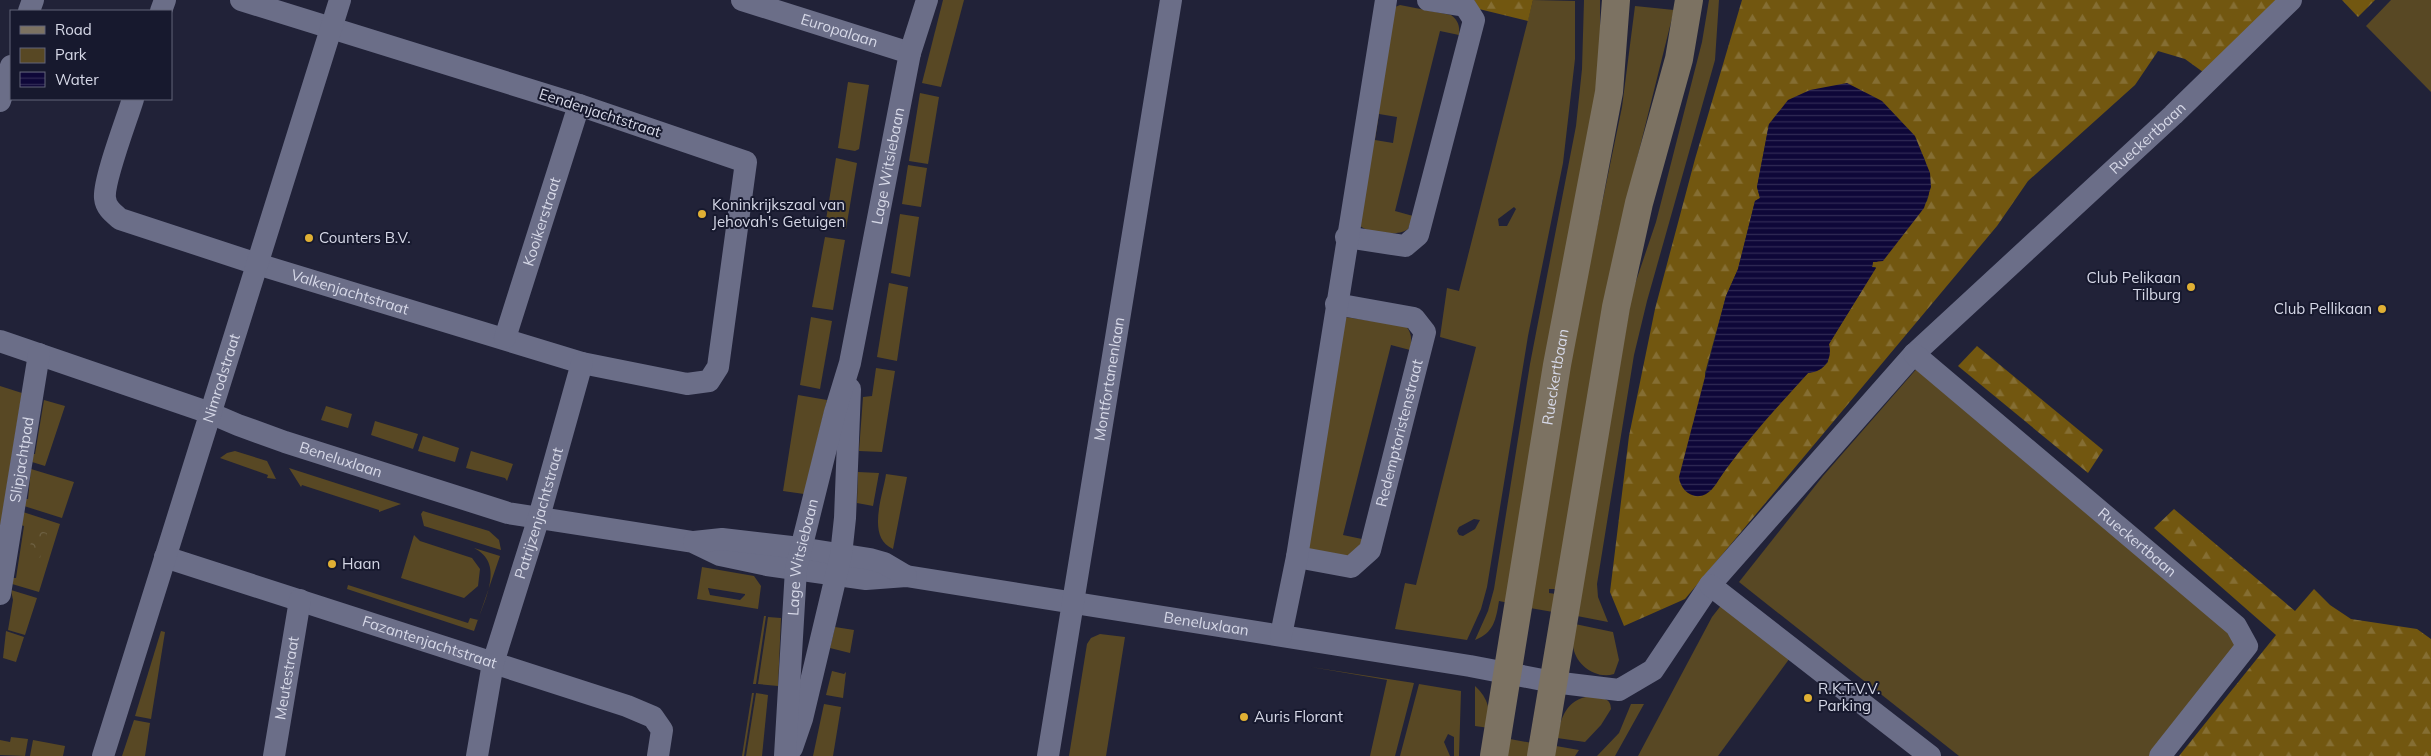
<svg xmlns="http://www.w3.org/2000/svg" width="2431" height="756" font-family="Mulish,sans-serif">
	<style>
		.green { fill: #584824; fill-rule: evenodd }
		.forest { fill: url(#forest-firs); fill-rule: evenodd }
		.park { fill: url(#park-crowns) }
		.water { fill: url(#water-rules) }
		.lines { fill: none; stroke-linecap: round; stroke-linejoin: round }
		.minor { stroke: #6b6e88; stroke-width: 22 }
		.secondary { stroke: #7c7262; stroke-width: 28 }
		.poi-dot { fill: #e0b034; stroke: #17192e; stroke-width: 2 }
		.labels { text-anchor: middle; stroke-width: 4; stroke-linejoin: round; paint-order: stroke }
		.street-label { font-size: 15px; fill: #d6d8e7; stroke: #17192e }
		.poi-label { font-size: 15px; fill: #d6d8e7; stroke: #17192e; text-anchor: start }
	</style>
	<defs>
		<pattern id="forest-firs" width="22" height="20" patternUnits="userSpaceOnUse" patternTransform="scale(1.25)"><rect width="22" height="20" fill="#725710"/><path d="M5 1l3.5 6h-7zM16 11l3.5 6h-7z" fill="#856e33"/></pattern>
		<pattern id="park-crowns" width="20" height="18" patternUnits="userSpaceOnUse" patternTransform="scale(1.25)"><rect width="20" height="18" fill="#584824"/><path d="M2 6a3 3 0 1 1 6 0M12 15a3 3 0 1 1 6 0" fill="none" stroke="#6f6244"/></pattern>
		<pattern id="water-rules" width="6" height="5" patternUnits="userSpaceOnUse" patternTransform="scale(1.25)"><rect width="6" height="5" fill="#0e0738"/><path d="M0 2.5h6" fill="none" stroke="#302a55"/></pattern>
	</defs>
	<rect width="100%" height="100%" fill="#212238"/>
	<g class="green">
		<polygon points="943,0 964,0 941,87 922,83"/>
		<path d="M1533 0 1575 1V59L1563 163 1528 336 1487 587 1481 609 1467 640 1395 629 1405 583 1416 585 1476 347 1440 337 1447 288 1459 291ZM1514 207 1516 209 1507 226H1499L1498 219ZM1474 519 1480 520 1475 529 1463 536 1459 535 1457 531 1459 527Z"/>
		<path d="M1584 0H1600V43L1594 110 1509 603 1499 601C1496 619 1494 633 1475 640L1488 611 1494 589 1530 364 1576 126 1582 69Z"/>
		<polygon points="1709,0 1719,0 1715,60 1647,301 1634,355 1597,584 1598,597 1608,622 1577,616 1632,293 1656,222 1702,42"/>
		<polygon points="2391,0 2431,0 2431,92 2366,26"/>
		<path d="M1400 5 1451 15C1458 20 1460 26 1459 35L1440 31 1395 211 1413 216 1408 229C1398 237 1369 233 1360 226L1395 7ZM1379 114 1397 117 1393 143 1375 140Z"/>
		<polygon points="1635,6 1674,10 1629,191 1557,589 1549,589 1549,593 1556,594 1553,612 1530,608 1575,334 1622,107"/>
		<polygon points="848,82 869,85 859,149 855,151 838,148"/>
		<polygon points="920,93 939,97 928,164 909,161"/>
		<polygon points="836,158 857,163 846,229 825,226"/>
		<polygon points="908,165 927,168 921,207 902,204"/>
		<polygon points="900,214 919,217 910,277 891,273"/>
		<polygon points="825,237 845,240 833,310 812,307"/>
		<polygon points="889,283 908,287 897,361 877,357"/>
		<polygon points="811,317 832,321 820,389 800,385"/>
		<path d="M1345 317 1406 326C1412 334 1412 339 1410 350L1391 345 1343 535 1362 539 1361 545 1351 557 1311 552 1307 544Z"/>
		<polygon points="1926,358 2252,636 2158,756 1959,756 1739,582 1823,476"/>
		<polygon points="876,368 895,371 882,452 859,451 863,397 872,396"/>
		<polygon points="0,386 22,393 0,529"/>
		<polygon points="798,395 827,400 804,494 783,491"/>
		<polygon points="44,400 65,406 45,466 32,462 33,454 35,454"/>
		<polygon points="326,406 352,414 348,428 321,420"/>
		<polygon points="375,421 418,434 413,449 371,435"/>
		<polygon points="423,436 459,448 455,462 418,451"/>
		<polygon points="235,451 267,461 276,479 267,478 268,475 220,458 227,453"/>
		<polygon points="471,451 513,464 507,481 505,478 466,468"/>
		<polygon points="289,468 401,504 379,512 379,510 302,485 301,487"/>
		<polygon points="31,469 74,482 62,518 24,506 26,499 28,499"/>
		<polygon points="858,472 879,473 873,506 857,503"/>
		<path d="M886 474 907 477 893 549C866 538 883 495 886 474Z"/>
		<polygon points="423,511 489,531 499,540 501,550 424,526 421,514"/>
		<polygon points="23,512 60,524 39,592 12,584 13,578 16,578 24,526 21,525"/>
		<polygon points="414,535 420,541 472,558 480,569 478,586 464,598 401,578"/>
		<path d="M474 548 500 556 474 631 347 589 348 585 468 623 470 618 478 620C486 597 504 563 474 548Z"/>
		<path d="M702 567 754 576 761 586 758 609 697 599ZM708 588 745 594V595L740 600 710 595Z"/>
		<polygon points="11,590 37,598 25,635 8,630 13,600"/>
		<polygon points="1726,599 1795,651 1718,756 1638,756 1712,617"/>
		<polygon points="764,616 766,616 756,684 753,684"/>
		<polygon points="768,617 781,618 778,686 758,684"/>
		<path d="M1575 624 1613 632 1619 660 1614 674C1596 680 1574 664 1573 645 1572 638 1574 631 1575 624Z"/>
		<polygon points="835,627 854,630 850,653 830,648"/>
		<polygon points="6,631 24,637 16,662 3,658"/>
		<polygon points="161,631 165,632 151,719 135,716"/>
		<polygon points="1100,634 1125,637 1106,756 1069,756 1087,644 1091,638"/>
		<polygon points="1311,667 1414,683 1395,756 1370,756 1387,680"/>
		<polygon points="832,671 844,674 846,672 843,698 826,695"/>
		<polygon points="1419,684 1461,691 1459,756 1454,756 1454,737 1448,734 1444,742 1450,756 1400,756"/>
		<path d="M1475 686C1489 699 1490 710 1489 728L1475 726Z"/>
		<polygon points="752,693 754,693 744,756 742,756"/>
		<polygon points="756,693 768,695 762,756 746,756"/>
		<path d="M1590 696C1601 698 1611 697 1611 709L1601 725 1585 742 1557 738C1561 717 1566 700 1590 696Z"/>
		<polygon points="824,704 841,707 833,756 813,756"/>
		<polygon points="1631,704 1644,704 1615,756 1597,756 1619,733"/>
		<polygon points="134,720 150,723 145,756 122,756"/>
		<polygon points="11,737 28,739 25,756 0,755 0,740 10,742"/>
		<polygon points="1510,739 1532,743 1530,756 1507,756"/>
		<polygon points="33,740 65,746 63,756 30,756"/>
		<polygon points="1556,746 1579,750 1575,756 1554,756"/>
	</g>
	<g class="forest">
		<polygon points="1474,0 1533,0 1528,21 1479,9"/>
		<path d="M1742 0H2276L2203 72 2185 59 2158 51 2135 85 2028 181 1997 226 1685 599 1624 626 1610 592 1629 436 1655 309 1695 159ZM1769 124 1922 154 1925 160 1929 194 1927 201 1877 262H1873L1872 267H1876L1829 344 1828 362 1821 369 1808 373 1751 435 1711 490 1705 373 1726 296 1738 269 1755 201 1760 198 1757 187Z"/>
		<polygon points="2342,0 2375,0 2358,17"/>
		<polygon points="1977,346 2103,450 2088,473 1958,366"/>
		<polygon points="2174,509 2295,611 2314,589 2330,605 2351,619 2417,629 2431,639 2431,756 2179,756 2276,635 2154,528"/>
	</g>
	<polygon class="park" points="34,529 47,533 40,558 28,555"/>
	<path class="water" d="M1847 83 1882 101 1915 136 1930 173 1931 187 1924 208 1883 261 1873 262 1872 267 1876 268 1829 344C1833 359 1824 372 1808 373 1779 405 1751 436 1725 470 1720 477 1714 490 1706 494 1693 501 1680 490 1679 477L1726 296 1738 269 1755 201 1760 198 1757 187 1769 124 1788 100 1810 90Z"/>
	<g class="lines">
		<g class="minor">
			<path id="s1" d="M742 0 910 53"/>
			<polyline points="29,11 33,0"/>
			<polyline points="161,11 165,0"/>
			<path id="s2" d="M133 99C127 119 103 181 105 198 106 208 113 213 120 219L257 264 582 363 687 384 709 381 718 367 746 162 579 105 241 0"/>
			<polyline points="0,101 11,66"/>
			<polyline points="1346,237 1405,246 1418,235 1474,20 1465,6 1428,0"/>
			<path id="s3" d="M505 338 579 105"/>
			<path id="s4" d="M0 341 210 413 238 425 285 442 508 513 693 542 720 555 767 565 866 579 906 576 1470 666 1553 682 1619 690 1653 670 1710 585 1914 354 2173 115 2291 0"/>
			<path id="s5" d="M1914 354 2236 626 2247 646 2160 756"/>
			<polyline points="694,542 722,539 800,548 870,559 884,563 906,576"/>
			<path id="s6" d="M165 557 627 706 653 717 662 730 658 756"/>
			<path id="s7" d="M1297 557 1351 567 1370 550 1425 332 1414 318 1336 304"/>
			<polyline points="1710,585 1930,756"/>
			<path id="s8" d="M0 594 39 354"/>
			<polyline points="1281,635 1297,557 1386,0"/>
			<polyline points="792,748 802,719 841,555 845,518 850,389"/>
			<path id="s9" d="M103 756 340 0"/>
			<path id="s10" d="M274 756 300 600"/>
			<path id="s11" d="M477 756 493 663 539 517 582 363"/>
			<path id="s12" d="M785 756 796 569 835 412 850 363 910 53 927 0"/>
			<path id="s13" d="M1048 756 1171 0"/>
		</g>
		<g class="secondary">
			<path id="s14" d="M1494 756 1557 365 1609 92 1616 0"/>
			<polyline points="1541,756 1616,307 1639,203 1679,59 1689,0"/>
		</g>
	</g>
	<g class="poi-dot">
		<circle cx="702" cy="214" r="5"/>
		<circle cx="309" cy="238" r="5"/>
		<circle cx="2191" cy="287" r="5"/>
		<circle cx="2382" cy="309" r="5"/>
		<circle cx="332" cy="564" r="5"/>
		<circle cx="1808" cy="698" r="5"/>
		<circle cx="1244" cy="717" r="5"/>
	</g>
	<g class="labels">
		<g class="street-label">
			<text dy="5" stroke="none"><textPath href="#s1" startOffset="102">Europalaan</textPath></text>
			<text transform="translate(600 113) rotate(18)" y="5">Eendenjachtstraat</text>
			<text dy="5" stroke="none"><textPath href="#s4" startOffset="2432">Rueckertbaan</textPath></text>
			<text dy="5" stroke="none"><textPath href="#s12" startOffset="601">Lage Witsiebaan</textPath></text>
			<text dy="5" stroke="none"><textPath href="#s3" startOffset="122">Kooikerstraat</textPath></text>
			<text dy="5" stroke="none"><textPath href="#s2" startOffset="371">Valkenjachtstraat</textPath></text>
			<text dy="5" stroke="none"><textPath href="#s9" startOffset="396">Nimrodstraat</textPath></text>
			<text dy="5" stroke="none"><textPath href="#s13" startOffset="382">Montfortanenlaan</textPath></text>
			<text dy="5" stroke="none"><textPath href="#s14" startOffset="384">Rueckertbaan</textPath></text>
			<text dy="5" stroke="none"><textPath href="#s7" startOffset="201">Redemptoristenstraat</textPath></text>
			<text dy="5" stroke="none"><textPath href="#s8" startOffset="136">Slipjachtpad</textPath></text>
			<text dy="5" stroke="none"><textPath href="#s4" startOffset="361">Beneluxlaan</textPath></text>
			<text dy="5" stroke="none"><textPath href="#s11" startOffset="251">Patrijzenjachtstraat</textPath></text>
			<text dy="5" stroke="none"><textPath href="#s5" startOffset="292">Rueckertbaan</textPath></text>
			<text dy="5" stroke="none"><textPath href="#s12" startOffset="200">Lage Witsiebaan</textPath></text>
			<text dy="5" stroke="none"><textPath href="#s4" startOffset="1246">Beneluxlaan</textPath></text>
			<text dy="5" stroke="none"><textPath href="#s6" startOffset="278">Fazantenjachtstraat</textPath></text>
			<text dy="5" stroke="none"><textPath href="#s10" startOffset="79">Meutestraat</textPath></text>
		</g>
		<g class="poi-label">
			<text x="712" y="210">Koninkrijkszaal van<tspan x="712" dy="17">Jehovah's Getuigen</tspan></text>
			<text x="319" y="243">Counters B.V.</text>
			<text x="2181" y="283" text-anchor="end">Club Pelikaan<tspan x="2181" dy="17">Tilburg</tspan></text>
			<text x="2372" y="314" text-anchor="end">Club Pellikaan</text>
			<text x="342" y="569">Haan</text>
			<text x="1818" y="694">R.K.T.V.V.<tspan x="1818" dy="17">Parking</tspan></text>
			<text x="1254" y="722">Auris Florant</text>
		</g>
	</g>
	<rect x="10" y="10" width="162" height="90" fill="#17192e" stroke="#636578"/>
	<rect x="20" y="26" width="25" height="8" fill="#7c7262" stroke="#636578"/>
	<text x="55" y="35" font-size="15" fill="#d6d8e7">Road</text>
	<rect x="20" y="48" width="25" height="15" fill="#584824" stroke="#636578"/>
	<text x="55" y="60" font-size="15" fill="#d6d8e7">Park</text>
	<rect x="20" y="72" width="25" height="15" fill="url(#water-rules)" stroke="#636578"/>
	<text x="55" y="85" font-size="15" fill="#d6d8e7">Water</text>
</svg>
